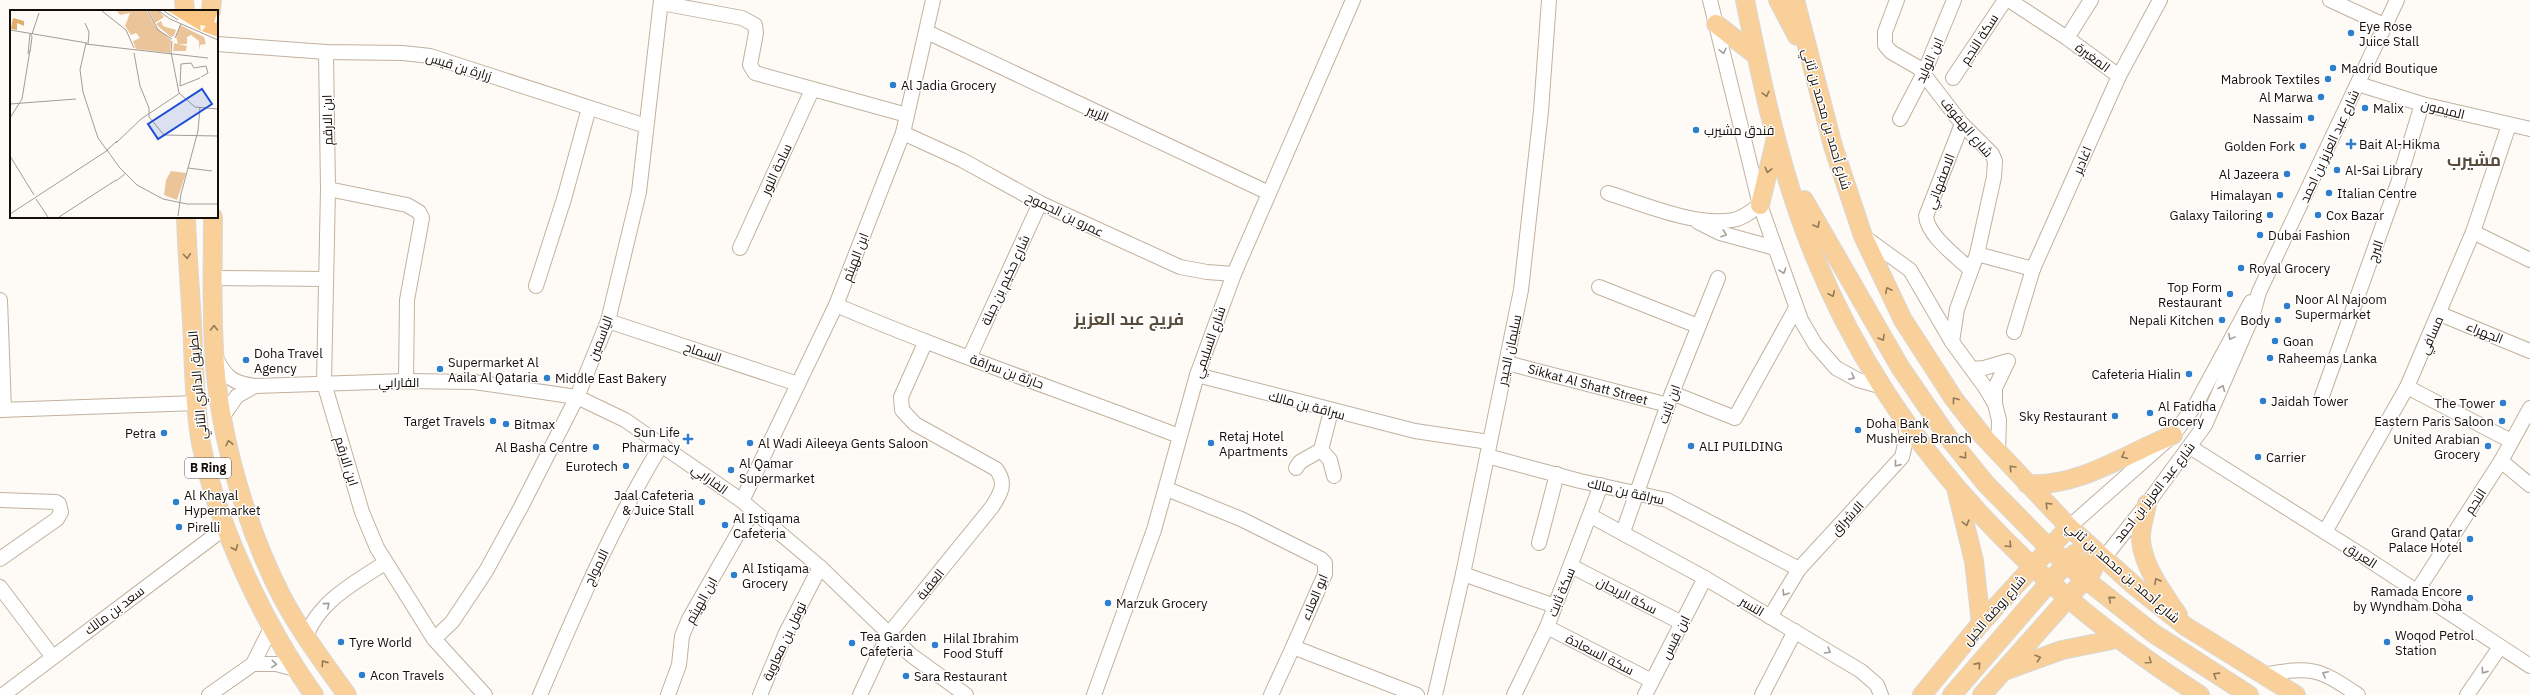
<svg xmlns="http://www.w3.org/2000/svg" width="2530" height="695" font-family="'IBM Plex Sans',Cairo,sans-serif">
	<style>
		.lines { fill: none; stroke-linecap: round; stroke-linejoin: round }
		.minor-casing { stroke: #c2b19e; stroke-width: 16 }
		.major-casing { stroke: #d9d8d7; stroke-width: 20 }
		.minor { stroke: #fff; stroke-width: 14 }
		.major { stroke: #f9d099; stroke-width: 18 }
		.oneway { stroke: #a19f9c }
		.oneway2 { stroke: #927958 }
		.poi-dot { fill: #2d7ecd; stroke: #fff; stroke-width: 1.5 }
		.labels { text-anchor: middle; stroke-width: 3; stroke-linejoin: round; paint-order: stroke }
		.shield { fill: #fff; stroke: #5a5652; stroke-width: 1 }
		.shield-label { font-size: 12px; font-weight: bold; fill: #140e08 }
		.poi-label { font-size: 13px; fill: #140e08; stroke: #fff; text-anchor: start }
		.street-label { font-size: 13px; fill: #140e08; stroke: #fff }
		.district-label { font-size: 17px; font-weight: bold; fill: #5a4c3b; stroke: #fff }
		.inset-road { fill: none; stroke: #a09c97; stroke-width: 1 }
		.view { fill: #1d4ed8; fill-opacity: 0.15; stroke: #1d4ed8; stroke-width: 2 }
		.inset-edge { fill: none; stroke: #140e08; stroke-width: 2 }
	</style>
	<rect width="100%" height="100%" fill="#fefbf7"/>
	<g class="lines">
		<defs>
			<g id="minor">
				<polyline points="1710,0 1760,205 1801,320 1815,344 1836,368 1858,380 1883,387"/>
				<polyline points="1897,0 1885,32 1885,45 1891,52 1919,68 1962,124 1992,154 1995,161 1994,177 1977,254 1957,309 1952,342"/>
				<polyline points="2009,0 2067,38 2119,76"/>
				<polyline points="2330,0 2384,25"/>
				<polyline points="661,3 742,18 755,25 756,33 750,65 755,73 907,115"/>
				<polyline points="927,32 1269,193"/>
				<polyline points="2067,38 2091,0"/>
				<polyline points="217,44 326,52 403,53 430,56 646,126"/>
				<polyline points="326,52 328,189 324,383 362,512 377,548 434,639 485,695"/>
				<polyline points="1953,78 2005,0"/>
				<polyline points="2358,84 2422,104 2530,129"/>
				<polyline points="1900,119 1924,73 1954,0"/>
				<path d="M1962 124 1926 216C1927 235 1957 257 1971 270"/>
				<polyline points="903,133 962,160 1040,203 1180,267 1207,272 1234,274"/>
				<polyline points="328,189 407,205 419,212 422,218 407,300 406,381"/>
				<path d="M1608 193C1643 204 1697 227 1733 220 1744 218 1751 211 1760 205"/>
				<polyline points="1698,222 1720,233 1775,248"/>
				<polyline points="2473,232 2530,260"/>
				<polyline points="1863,236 1910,270 1952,342 1985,387 1995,404 1999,420 1998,452"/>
				<polyline points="740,248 812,90"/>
				<polyline points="1977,254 2033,269 2119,76 2160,0"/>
				<polyline points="214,278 326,279"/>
				<polyline points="536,286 564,199 589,108"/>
				<polyline points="1599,287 1698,326"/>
				<polyline points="0,300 4,410"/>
				<path d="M836 305C948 353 1065 392 1179 436"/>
				<polyline points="2440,314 2530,351"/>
				<polyline points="608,321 798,384"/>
				<polyline points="2014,332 2033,269"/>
				<polyline points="970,356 1040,203"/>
				<path d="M216 358C226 378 233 383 255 386L406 381 474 382 577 397 625 420 742 501 820 567 911 655 966 695"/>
				<polyline points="1507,363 1668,405"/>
				<polyline points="1972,369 1984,368 2008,361 1995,388 1995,404"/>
				<polyline points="1197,375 1415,431 1489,442"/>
				<polyline points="2407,387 2511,441"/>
				<polyline points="1672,393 1735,418 1796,308"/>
				<polyline points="2322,396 2398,183 2422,104"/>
				<polyline points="0,410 197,403"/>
				<polyline points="223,416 237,396 255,386"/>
				<polyline points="2190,447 2363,556 2530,666"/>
				<polyline points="1321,450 1330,460 1334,476"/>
				<polyline points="1487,456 1580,481 1667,500 1799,569"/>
				<polyline points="2501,461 2530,485"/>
				<polyline points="1296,468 1300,462 1321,450 1331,411"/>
				<polyline points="1167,489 1241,519 1321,559 1325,563 1325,574 1293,647 1417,695"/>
				<polyline points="0,500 56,502 59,504 61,512 57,519 0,559"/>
				<polyline points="742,501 836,305 903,133 933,0"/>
				<polyline points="1591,516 1705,578 1861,671 1877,685 1881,695"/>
				<polyline points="2069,527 2173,435 2196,404 2251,302"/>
				<polyline points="1623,532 1672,393 1718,278"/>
				<polyline points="2325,532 2407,387 2473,232 2509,125"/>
				<polyline points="1539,543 1557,474"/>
				<polyline points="2103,559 2147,504 2205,425 2252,317 2259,292 2397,0"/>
				<polyline points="1571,566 1682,623"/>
				<polyline points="1463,574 1555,606"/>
				<polyline points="0,587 52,656"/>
				<polyline points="2417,591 2501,461 2530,408"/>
				<polyline points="1770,617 1799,569 1902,457 1907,436 1904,420"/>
				<polyline points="1547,627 1652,681"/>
				<path d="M306 637C318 602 355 582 385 563"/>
				<polyline points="434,639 452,622 486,571 521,507 577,397 608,321 639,192 661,0"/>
				<polyline points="253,664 276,664 295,669"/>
				<path d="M2263 675C2312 666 2318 668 2358 695"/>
				<polyline points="3,695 226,527"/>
				<polyline points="209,695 253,664 272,626"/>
				<path d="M540 695C577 609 613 524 662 444"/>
				<polyline points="668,695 679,665 682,636 689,619 741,528 754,513"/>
				<polyline points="760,695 785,635 820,567"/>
				<path d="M860 695 888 635 992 507C1001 493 1007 483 996 469L915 424 902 410 901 397 925 343"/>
				<polyline points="1094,695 1154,530 1197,375 1234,274 1353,0"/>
				<polyline points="1271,695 1293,647"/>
				<polyline points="1435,695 1463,574 1521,290 1541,111 1549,0"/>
				<polyline points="1514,695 1547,627 1601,485"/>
				<polyline points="1645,695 1705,578"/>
				<polyline points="1762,695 1795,631"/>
				<polyline points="2467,695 2500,647"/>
			</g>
			<g id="major">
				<polyline points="184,0 185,11"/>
				<path d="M1745 0C1760 73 1775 147 1800 218 1873 424 2018 579 2200 695"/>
				<polyline points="1778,0 1797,36"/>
				<polyline points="1795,0 1833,146 1863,236 1903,320 1954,399 1983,436 2069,527 2137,588 2185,626 2296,695"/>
				<polyline points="211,11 212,0"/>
				<polyline points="1716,24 1757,56"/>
				<polyline points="1804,200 1900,367 1948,437 1986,484 2056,555 2078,564 2091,564 2103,559"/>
				<polyline points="1760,205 1776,138"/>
				<path d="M186 217C187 252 190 287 192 323 194 362 194 404 201 443 216 524 266 628 314 695"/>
				<path d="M213 217C213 266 211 316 215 365 221 441 247 529 282 597 300 631 324 663 347 695"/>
				<path d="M2027 484C2078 488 2127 453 2173 435"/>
				<polyline points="1957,492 1974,561 1981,623"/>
				<path d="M2147 504C2145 516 2140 528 2141 540 2143 567 2164 594 2178 615"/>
				<polyline points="2065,563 2153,633 2249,695"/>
				<polyline points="2004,671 2062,650 2117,639"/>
				<polyline points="1922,695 1981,623 2069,527"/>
				<polyline points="1952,695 2074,554"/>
				<polyline points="1982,695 2093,570"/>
			</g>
		</defs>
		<use href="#minor" class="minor-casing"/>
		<use href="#major" class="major-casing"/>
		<use href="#minor" class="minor"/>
		<use href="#major" class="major"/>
	</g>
	<defs><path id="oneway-chevron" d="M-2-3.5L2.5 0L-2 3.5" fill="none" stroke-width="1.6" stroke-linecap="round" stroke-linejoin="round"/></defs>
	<g class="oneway">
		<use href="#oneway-chevron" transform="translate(1723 51) rotate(77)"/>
		<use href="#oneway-chevron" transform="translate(1724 234) rotate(19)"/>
		<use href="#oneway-chevron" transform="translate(1783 271) rotate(71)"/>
		<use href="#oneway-chevron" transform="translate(2231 337) rotate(118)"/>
		<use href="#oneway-chevron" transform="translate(1852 377) rotate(27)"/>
		<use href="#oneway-chevron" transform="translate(2222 388) rotate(-67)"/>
		<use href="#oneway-chevron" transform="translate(1897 464) rotate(129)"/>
		<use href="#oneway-chevron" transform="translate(1785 593) rotate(122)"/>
		<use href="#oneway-chevron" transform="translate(327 605) rotate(-40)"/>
		<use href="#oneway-chevron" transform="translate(1828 651) rotate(31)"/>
		<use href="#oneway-chevron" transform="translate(274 664) rotate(5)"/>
		<use href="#oneway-chevron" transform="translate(2484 671) rotate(125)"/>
		<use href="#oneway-chevron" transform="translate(2325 674) rotate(-154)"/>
	</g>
	<g class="oneway2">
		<use href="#oneway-chevron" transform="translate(1766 94) rotate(76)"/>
		<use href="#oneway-chevron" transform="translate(1768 170) rotate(104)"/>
		<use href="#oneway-chevron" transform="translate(1817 225) rotate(61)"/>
		<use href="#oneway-chevron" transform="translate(187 256) rotate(86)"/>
		<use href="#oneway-chevron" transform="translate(1888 290) rotate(-117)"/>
		<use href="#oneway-chevron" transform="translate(1832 294) rotate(65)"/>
		<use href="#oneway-chevron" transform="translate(214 328) rotate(-91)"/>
		<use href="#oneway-chevron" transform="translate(1882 338) rotate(59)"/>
		<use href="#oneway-chevron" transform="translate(1955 400) rotate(-127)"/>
		<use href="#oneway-chevron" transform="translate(229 443) rotate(-103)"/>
		<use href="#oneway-chevron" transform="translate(1964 456) rotate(51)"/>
		<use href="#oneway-chevron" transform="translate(2124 456) rotate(155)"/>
		<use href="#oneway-chevron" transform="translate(2012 468) rotate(-133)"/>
		<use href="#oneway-chevron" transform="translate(2048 505) rotate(-134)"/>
		<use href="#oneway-chevron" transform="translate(1966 523) rotate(75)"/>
		<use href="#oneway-chevron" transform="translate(2009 545) rotate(45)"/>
		<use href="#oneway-chevron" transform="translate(235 548) rotate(67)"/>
		<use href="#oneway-chevron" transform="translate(2157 581) rotate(-119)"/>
		<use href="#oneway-chevron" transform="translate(2111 599) rotate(-140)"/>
		<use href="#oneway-chevron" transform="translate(2038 658) rotate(-18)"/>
		<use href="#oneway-chevron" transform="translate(2149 661) rotate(35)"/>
		<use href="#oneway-chevron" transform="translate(324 663) rotate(-125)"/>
		<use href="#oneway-chevron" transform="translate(1978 665) rotate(-48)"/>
		<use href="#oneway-chevron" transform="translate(2216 675) rotate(-148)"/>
	</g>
	<g class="poi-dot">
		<circle cx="2351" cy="33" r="4"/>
		<circle cx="2333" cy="68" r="4"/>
		<circle cx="2328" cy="79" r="4"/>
		<circle cx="893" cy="85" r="4"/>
		<circle cx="2321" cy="97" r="4"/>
		<circle cx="2365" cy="108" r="4"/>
		<circle cx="2311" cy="118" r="4"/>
		<circle cx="1696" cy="130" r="4"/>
		<path d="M2349 138h4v4h4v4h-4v4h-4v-4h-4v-4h4z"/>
		<circle cx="2303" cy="146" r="4"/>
		<circle cx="2337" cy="170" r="4"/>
		<circle cx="2287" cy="174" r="4"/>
		<circle cx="2329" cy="193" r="4"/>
		<circle cx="2280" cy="195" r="4"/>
		<circle cx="2270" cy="215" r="4"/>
		<circle cx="2318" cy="215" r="4"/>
		<circle cx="2260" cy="235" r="4"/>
		<circle cx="2241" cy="268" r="4"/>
		<circle cx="2230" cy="294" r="4"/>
		<circle cx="2287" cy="306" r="4"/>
		<circle cx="2222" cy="320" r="4"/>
		<circle cx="2278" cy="320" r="4"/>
		<circle cx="2275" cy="341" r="4"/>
		<circle cx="2270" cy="358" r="4"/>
		<circle cx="246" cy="360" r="4"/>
		<circle cx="440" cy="369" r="4"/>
		<circle cx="2189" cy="374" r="4"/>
		<circle cx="547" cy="378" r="4"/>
		<circle cx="2263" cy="401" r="4"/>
		<circle cx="2503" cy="403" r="4"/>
		<circle cx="2150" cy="413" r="4"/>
		<circle cx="2115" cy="416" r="4"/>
		<circle cx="493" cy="421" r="4"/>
		<circle cx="2502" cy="421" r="4"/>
		<circle cx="506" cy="424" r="4"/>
		<circle cx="1858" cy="430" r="4"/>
		<circle cx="164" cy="433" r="4"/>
		<path d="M686 433h4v4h4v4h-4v4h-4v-4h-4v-4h4z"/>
		<circle cx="750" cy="443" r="4"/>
		<circle cx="1211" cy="443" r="4"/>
		<circle cx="1691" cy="446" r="4"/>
		<circle cx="2488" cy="446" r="4"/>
		<circle cx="596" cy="447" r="4"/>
		<circle cx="2258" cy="457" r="4"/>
		<circle cx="626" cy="466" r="4"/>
		<circle cx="731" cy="470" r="4"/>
		<circle cx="176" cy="502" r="4"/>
		<circle cx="702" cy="502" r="4"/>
		<circle cx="725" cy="525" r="4"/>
		<circle cx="179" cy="527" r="4"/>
		<circle cx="2470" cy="539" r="4"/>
		<circle cx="734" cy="575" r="4"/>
		<circle cx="2470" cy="598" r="4"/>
		<circle cx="1108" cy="603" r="4"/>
		<circle cx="341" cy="642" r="4"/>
		<circle cx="2387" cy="642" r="4"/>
		<circle cx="852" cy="643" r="4"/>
		<circle cx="935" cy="645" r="4"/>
		<circle cx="362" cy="675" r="4"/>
		<circle cx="906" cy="676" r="4"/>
	</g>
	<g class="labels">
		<rect class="shield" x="185" y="458" width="46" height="20" rx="3"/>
		<g class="shield-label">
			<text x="208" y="472">B Ring</text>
		</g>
		<g class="poi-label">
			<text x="2359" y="31">Eye Rose<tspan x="2359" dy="15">Juice Stall</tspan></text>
			<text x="2341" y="73">Madrid Boutique</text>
			<text x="2320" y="84" text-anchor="end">Mabrook Textiles</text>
			<text x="901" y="90">Al Jadia Grocery</text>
			<text x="2313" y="102" text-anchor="end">Al Marwa</text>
			<text x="2373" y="113">Malix</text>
			<text x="2303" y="123" text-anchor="end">Nassaim</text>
			<text x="1704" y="135">فندق مشيرب</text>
			<text x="2359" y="149">Bait Al-Hikma</text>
			<text x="2295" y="151" text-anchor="end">Golden Fork</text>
			<text x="2345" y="175">Al-Sai Library</text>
			<text x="2279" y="179" text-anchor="end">Al Jazeera</text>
			<text x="2337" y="198">Italian Centre</text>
			<text x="2272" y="200" text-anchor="end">Himalayan</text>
			<text x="2262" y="220" text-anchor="end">Galaxy Tailoring</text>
			<text x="2326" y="220">Cox Bazar</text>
			<text x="2268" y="240">Dubai Fashion</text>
			<text x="2249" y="273">Royal Grocery</text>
			<text x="2222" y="292" text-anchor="end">Top Form<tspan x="2222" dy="15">Restaurant</tspan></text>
			<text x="2295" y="304">Noor Al Najoom<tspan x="2295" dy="15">Supermarket</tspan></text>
			<text x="2214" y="325" text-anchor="end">Nepali Kitchen</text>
			<text x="2270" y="325" text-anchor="end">Body</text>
			<text x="2283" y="346">Goan</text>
			<text x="254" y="358">Doha Travel<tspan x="254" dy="15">Agency</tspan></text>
			<text x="2278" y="363">Raheemas Lanka</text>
			<text x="448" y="367">Supermarket Al<tspan x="448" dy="15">Aaila Al Qataria</tspan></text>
			<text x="2181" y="379" text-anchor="end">Cafeteria Hialin</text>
			<text x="555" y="383">Middle East Bakery</text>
			<text x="2271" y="406">Jaidah Tower</text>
			<text x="2495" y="408" text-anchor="end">The Tower</text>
			<text x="2158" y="411">Al Fatidha<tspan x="2158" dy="15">Grocery</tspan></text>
			<text x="2107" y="421" text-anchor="end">Sky Restaurant</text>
			<text x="485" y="426" text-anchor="end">Target Travels</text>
			<text x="2494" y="426" text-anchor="end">Eastern Paris Saloon</text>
			<text x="1866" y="428">Doha Bank<tspan x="1866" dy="15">Musheireb Branch</tspan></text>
			<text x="514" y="429">Bitmax</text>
			<text x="680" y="437" text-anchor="end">Sun Life<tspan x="680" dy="15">Pharmacy</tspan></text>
			<text x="156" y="438" text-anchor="end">Petra</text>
			<text x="1219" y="441">Retaj Hotel<tspan x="1219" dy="15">Apartments</tspan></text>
			<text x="2480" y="444" text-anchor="end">United Arabian<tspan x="2480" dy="15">Grocery</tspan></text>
			<text x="758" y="448">Al Wadi Aileeya Gents Saloon</text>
			<text x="1699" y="451">ALI PUILDING</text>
			<text x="588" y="452" text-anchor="end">Al Basha Centre</text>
			<text x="2266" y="462">Carrier</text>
			<text x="739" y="468">Al Qamar<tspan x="739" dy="15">Supermarket</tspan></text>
			<text x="618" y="471" text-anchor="end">Eurotech</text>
			<text x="184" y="500">Al Khayal<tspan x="184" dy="15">Hypermarket</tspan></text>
			<text x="694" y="500" text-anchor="end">Jaal Cafeteria<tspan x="694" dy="15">&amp; Juice Stall</tspan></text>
			<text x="733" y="523">Al Istiqama<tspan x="733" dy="15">Cafeteria</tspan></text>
			<text x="187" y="532">Pirelli</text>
			<text x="2462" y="537" text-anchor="end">Grand Qatar<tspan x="2462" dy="15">Palace Hotel</tspan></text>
			<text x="742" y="573">Al Istiqama<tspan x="742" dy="15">Grocery</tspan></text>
			<text x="2462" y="596" text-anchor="end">Ramada Encore<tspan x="2462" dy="15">by Wyndham Doha</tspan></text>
			<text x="1116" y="608">Marzuk Grocery</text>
			<text x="2395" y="640">Woqod Petrol<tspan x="2395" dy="15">Station</tspan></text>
			<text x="860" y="641">Tea Garden<tspan x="860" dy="15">Cafeteria</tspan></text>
			<text x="943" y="643">Hilal Ibrahim<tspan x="943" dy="15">Food Stuff</tspan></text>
			<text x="349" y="647">Tyre World</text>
			<text x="370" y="680">Acon Travels</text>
			<text x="914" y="681">Sara Restaurant</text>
		</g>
		<g class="street-label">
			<text transform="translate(1979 39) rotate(-57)" y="5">سكة النجم</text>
			<text transform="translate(2093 57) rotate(37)" y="5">المغيرة</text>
			<text transform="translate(1929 60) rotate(-66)" y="5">ابن الوليد</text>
			<text transform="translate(459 66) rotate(17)" y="5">زرارة بن قيس</text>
			<text transform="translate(2443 109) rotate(14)" y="5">الميمون</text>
			<text transform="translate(1098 113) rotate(23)" y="5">الزبير</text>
			<text transform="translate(1827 119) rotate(74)" y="5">شارع أحمد بن محمد بن ثاني</text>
			<text transform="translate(327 120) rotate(-91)" y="5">ابن الارقم</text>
			<text transform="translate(1967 127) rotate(50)" y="5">شارع الهفوف</text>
			<text transform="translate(2329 146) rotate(-65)" y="5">شارع عبد العزيز بن احمد</text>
			<text transform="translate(2082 160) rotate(-67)" y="5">اغادير</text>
			<text transform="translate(776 169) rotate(-65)" y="5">ساحة النور</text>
			<text transform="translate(1940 181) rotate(-69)" y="5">الاصفهاني</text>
			<text transform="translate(1065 214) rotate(26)" y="5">عمرو بن الجموح</text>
			<text transform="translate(2375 251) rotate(-71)" y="5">البرج</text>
			<text transform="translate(855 257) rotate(-69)" y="5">ابن الهيثم</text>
			<text transform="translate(1005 280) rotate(-65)" y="5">شارع حكيم بن جبلة</text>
			<text transform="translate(2485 332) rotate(22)" y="5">الجهراء</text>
			<text transform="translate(2431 335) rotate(-66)" y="5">مسافي</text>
			<text transform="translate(600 338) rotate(-69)" y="5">الياسمين</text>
			<text transform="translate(1209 342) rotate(-71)" y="5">شارع السليمي</text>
			<text transform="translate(1509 350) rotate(-78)" y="5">سليمان الحيدر</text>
			<text transform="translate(703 352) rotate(19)" y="5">السماح</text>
			<text transform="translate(1007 371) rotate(20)" y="5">حارثة بن سراقة</text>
			<text x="399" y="387">الفارابي</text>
			<text transform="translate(1588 384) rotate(15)" y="5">Sikkat Al Shatt Street</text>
			<text transform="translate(197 385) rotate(-95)" y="5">الطريق الدائري الثاني</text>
			<text transform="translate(1669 404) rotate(-70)" y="5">ابن ثابت</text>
			<text transform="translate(1307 405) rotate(15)" y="5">سراقة بن مالك</text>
			<text transform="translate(347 461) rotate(73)" y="5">ابن الارقم</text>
			<text transform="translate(710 479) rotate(36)" y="5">الفارابي</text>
			<text transform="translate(1626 491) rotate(13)" y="5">سراقة بن مالك</text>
			<text transform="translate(2154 492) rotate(-52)" y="5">شارع عبد العزيز بن احمد</text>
			<text transform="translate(2475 501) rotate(-57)" y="5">النجم</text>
			<text transform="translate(1847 518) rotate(-47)" y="5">الاشراق</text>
			<text transform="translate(2361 555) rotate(33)" y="5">العريق</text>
			<text transform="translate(596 567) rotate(-64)" y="5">الامواج</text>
			<text transform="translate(2123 572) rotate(41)" y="5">شارع أحمد بن محمد بن ثاني</text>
			<text transform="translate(930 584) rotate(-51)" y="5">العقبة</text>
			<text transform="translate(1561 592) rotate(-68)" y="5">سكة ثابت</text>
			<text transform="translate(1627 595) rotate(27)" y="5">سكة الريحان</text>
			<text transform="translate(1314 597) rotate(-67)" y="5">ابو العلاء</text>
			<text transform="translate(701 600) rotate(-61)" y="5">ابن الهيثم</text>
			<text transform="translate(1752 606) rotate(31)" y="5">النسر</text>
			<text transform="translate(114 610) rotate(-37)" y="5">سعد بن مالك</text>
			<text transform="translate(1994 610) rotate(-49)" y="5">شارع روضة الخيل</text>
			<text transform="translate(1675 637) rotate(-63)" y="5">ابن قيس</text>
			<text transform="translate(784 641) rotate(-65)" y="5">نوفل بن معاوية</text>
			<text transform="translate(1600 654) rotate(27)" y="5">سكة السعادة</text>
		</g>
		<g class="district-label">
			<text x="2474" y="166">مشيرب</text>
			<text x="1129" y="325">فريج عبد العزيز</text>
		</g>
	</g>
	<g transform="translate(10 10)">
		<rect width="208" height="208" fill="#fefbf7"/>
		<path d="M107 1H137L145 16 161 30 160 43 126 39 123 31 130 28 126 23 121 25 115 16 120 3 110 5ZM139 1H149L154 7 145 13ZM151 11 153 16 166 20 164 26 161 27 150 18 146 14ZM170 15 194 27 196 34 190 35 189 40V31L181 25 177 27V34H168L166 27ZM164 33 177 36 176 41H163ZM161 161 176 163 167 190 154 185 156 170Z" fill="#ebc599"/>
		<path d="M3 8 14 11V16L7 13V20L1 19Z" fill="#e3ae6d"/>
		<path d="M158 1H208L204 12 206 13 208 7V27L192 21 196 16 190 15 191 21Z" fill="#fac583"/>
		<path class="inset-road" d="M92 1 116 20 124 38M138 1 148 20 162 29M149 1 160 9 208 30M154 1 168 10M75 13 79 22 78 34M0 20 77 33M20 23 22 27 20 42M22 24 29 3M165 28 171 14M162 31 161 42 169 83 185 97 208 99M76 33 70 60 73 82 88 128 110 158 127 175 153 189 177 194H208M76 34 93 36M92 36 198 48M124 43 130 76 139 98M18 44 20 24M190 68 170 76 171 54 181 53 184 58 196 56 198 63 191 67M0 94 66 89M139 98V107L154 125 208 126M0 108 12 89 20 40M106 133 131 109 170 83M97 140 107 131M0 146 24 185M178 158 202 161M106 171 116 163M171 184 188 121 190 97M26 189 38 207M0 204 98 140M168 206 171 184M49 207 106 170"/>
		<path class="view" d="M192 79 202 94 148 129 138 114Z"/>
		<rect width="208" height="208" class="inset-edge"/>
	</g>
</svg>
